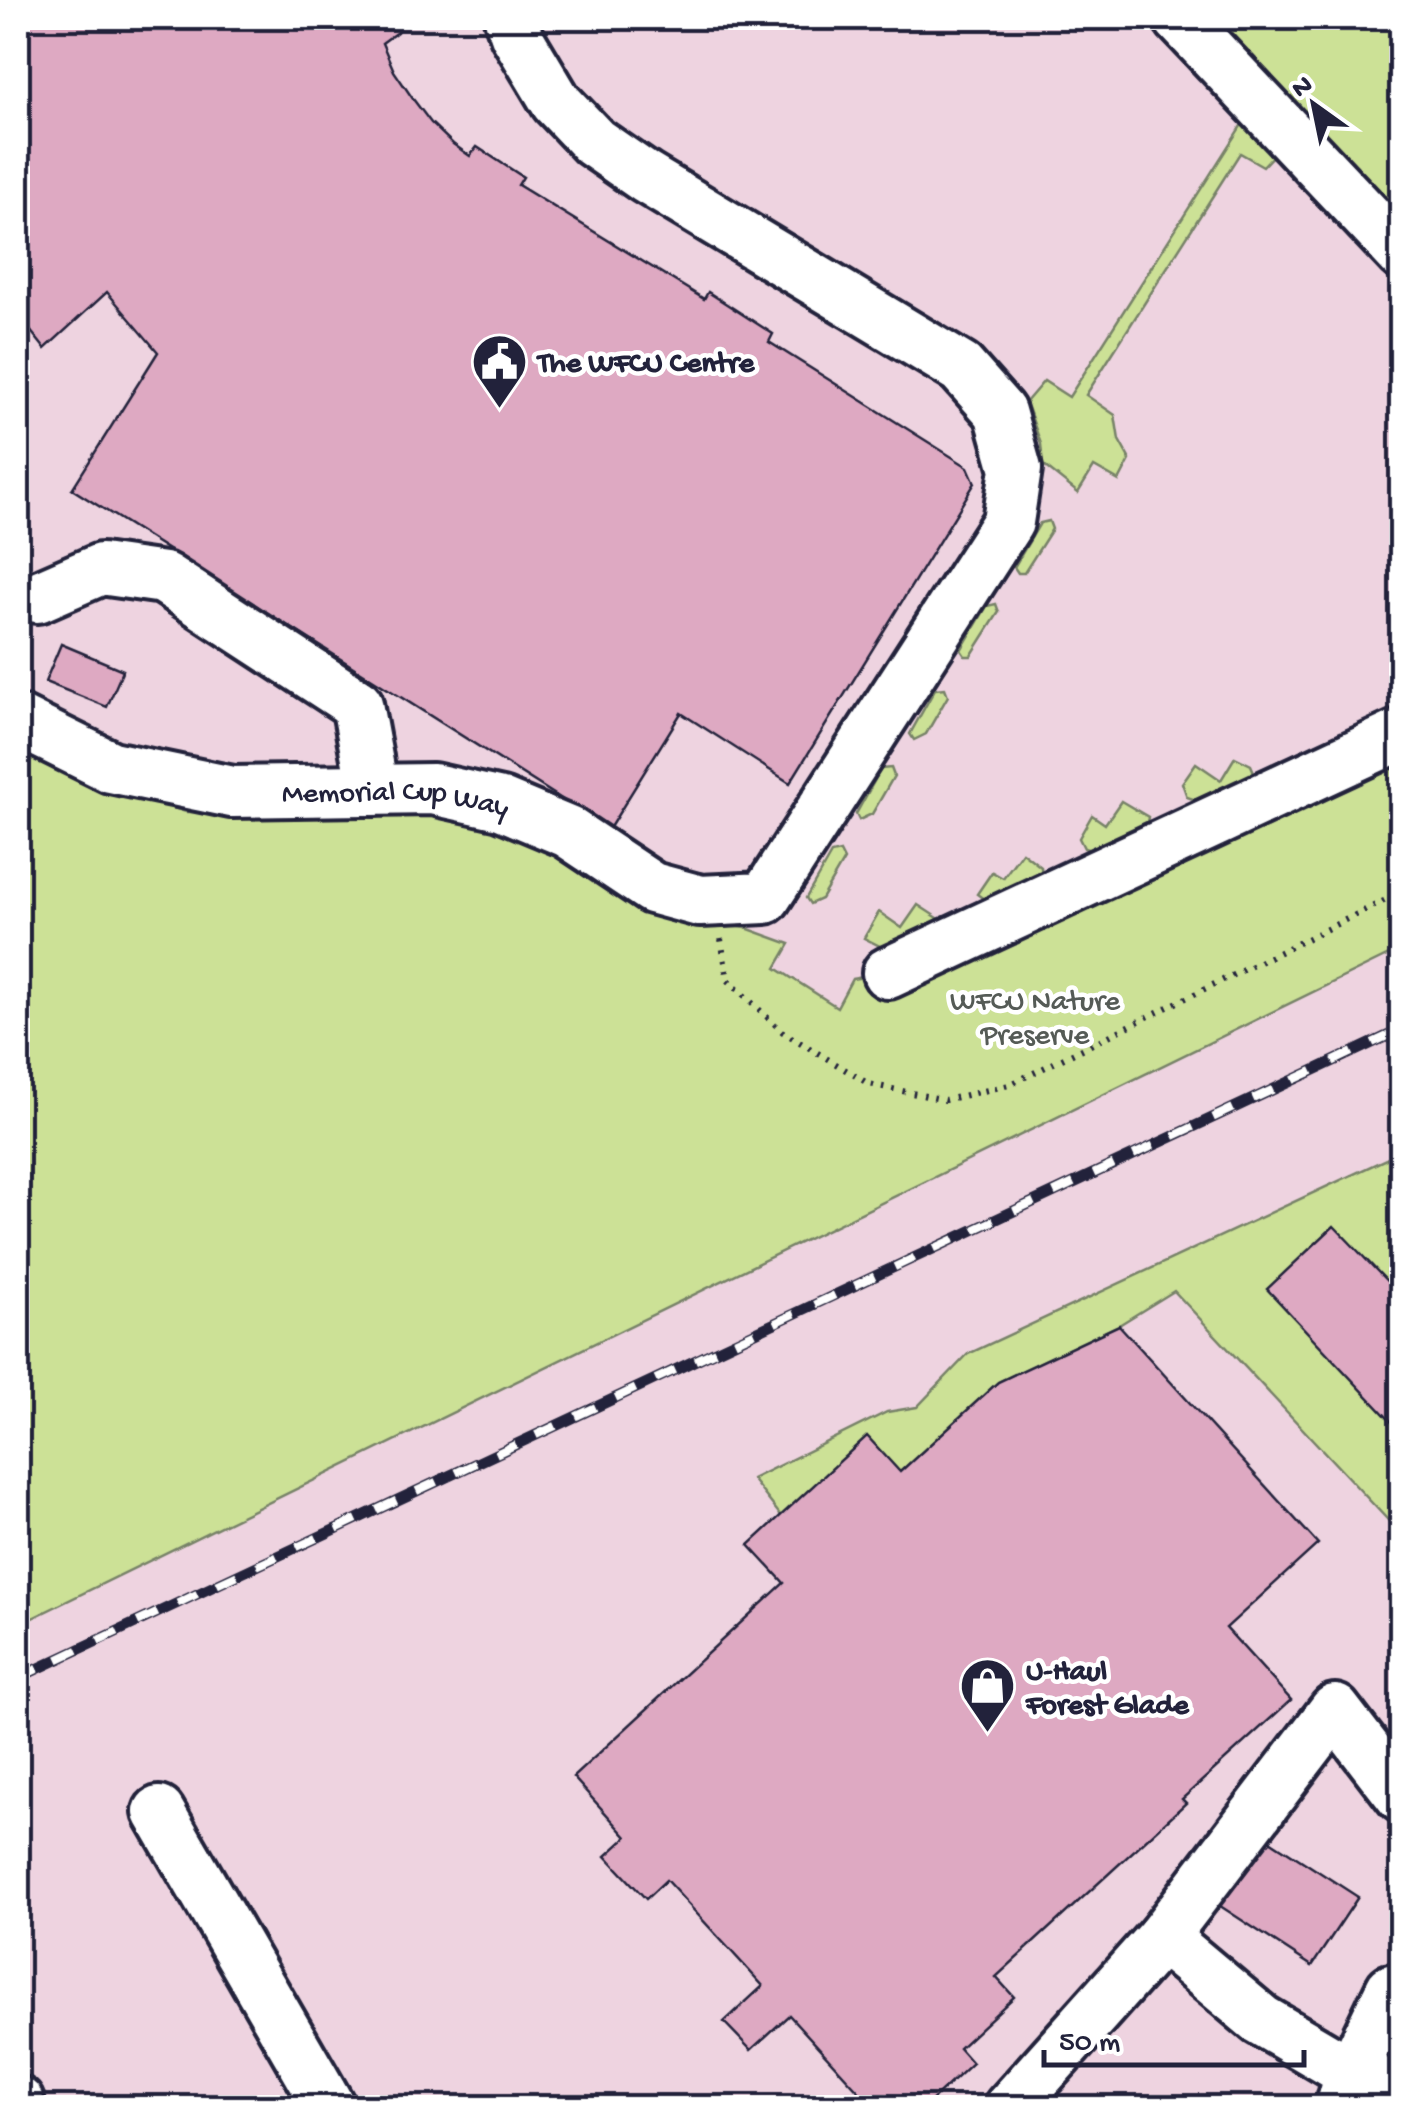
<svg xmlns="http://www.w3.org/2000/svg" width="1419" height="2125" font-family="'Gochi Hand',sans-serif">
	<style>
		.built { fill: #eed3e0 }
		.green { fill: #cce196; stroke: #778268; stroke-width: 2.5 }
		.building { fill: #dea9c2; stroke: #22223b; stroke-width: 2.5 }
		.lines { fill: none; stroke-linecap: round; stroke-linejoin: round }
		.minor-casing { stroke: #22223b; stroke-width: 58 }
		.path { stroke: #22223b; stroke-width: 6; stroke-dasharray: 2.5 8; stroke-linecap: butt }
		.minor { stroke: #fff; stroke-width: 50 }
		.rail-casing { stroke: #22223b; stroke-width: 11 }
		.rail { stroke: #fff; stroke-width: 8; stroke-dasharray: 22; stroke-linecap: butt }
		.labels { text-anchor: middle; stroke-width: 9; stroke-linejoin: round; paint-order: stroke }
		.poi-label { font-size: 30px; font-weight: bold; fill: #22223b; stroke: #fff; text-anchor: start }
		.street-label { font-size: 30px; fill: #22223b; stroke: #fff }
		.park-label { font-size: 30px; fill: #555b56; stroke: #fff }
	</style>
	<rect width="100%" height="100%" fill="#f5e5ed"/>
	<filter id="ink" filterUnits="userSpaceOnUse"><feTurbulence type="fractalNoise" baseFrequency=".01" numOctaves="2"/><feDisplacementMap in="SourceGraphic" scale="20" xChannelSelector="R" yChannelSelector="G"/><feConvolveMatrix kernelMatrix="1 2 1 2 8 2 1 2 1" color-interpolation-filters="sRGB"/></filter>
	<g filter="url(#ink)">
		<rect class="built" x="18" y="18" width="1383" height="2089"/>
		<g class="green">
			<polygon points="1179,18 1401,18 1401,254"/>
			<polygon points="1246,118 1276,152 1263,166 1240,153 1086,395 1115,415 1119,440 1130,460 1119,481 1094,467 1078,493 1043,465 1041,444 1026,402 1044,381 1069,397"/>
			<polygon points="1049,521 1052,529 1024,573 1018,573 1014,567 1040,523"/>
			<polygon points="996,604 999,612 971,656 965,656 961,650 987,606"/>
			<polygon points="945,688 948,696 926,734 914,740 910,734 935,689"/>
			<polygon points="1401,734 1401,949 18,1625 18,746 53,769 186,812 436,806 510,828 659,914 746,928 790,944 776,968 837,1007 852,979 888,973"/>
			<polygon points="1235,757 1251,765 1254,772 1251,779 1202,802 1187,797 1182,783 1196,763 1221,780"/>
			<polygon points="891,768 894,776 872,814 859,820 856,814 881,769"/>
			<polygon points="1121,801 1148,817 1146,828 1097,852 1084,848 1079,838 1092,815 1105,824"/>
			<polygon points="840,852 844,860 821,899 810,904 806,898 831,854"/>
			<polygon points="1022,852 1041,867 1042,877 988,902 977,894 992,872 1003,878"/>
			<polygon points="918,905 938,918 937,925 888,950 864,938 879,912 902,928"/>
			<polygon points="1401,1152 1401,1534 1174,1291 1119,1325 998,1382 900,1472 781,1516 752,1479 887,1412 917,1407 968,1354"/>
		</g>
		<g class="building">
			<polygon points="18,18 402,18 397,32 382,43 394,71 413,99 431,123 453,144 470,156 477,147 523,177 518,185 704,299 708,292 773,334 769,342 968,467 975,483 790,783 681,713 609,829 72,489 158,352 107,292 45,349 18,315"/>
			<polygon points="61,644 123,670 107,707 45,682"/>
			<polygon points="1334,1226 1402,1297 1402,1433 1267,1289"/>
			<polygon points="1119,1325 1318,1544 1226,1628 1291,1700 1182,1799 1186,1803 996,1977 1014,1997 959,2048 972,2063 924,2108 874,2108 789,2015 751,2050 724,2022 763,1986 666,1880 646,1899 606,1856 627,1837 573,1777 784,1583 749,1545 867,1436 900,1472 998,1382"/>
			<polygon points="1259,1833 1358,1897 1312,1966 1214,1902"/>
		</g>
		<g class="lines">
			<defs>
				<g id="minor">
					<polyline points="1179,18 1402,254"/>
					<polyline points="37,597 101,569 164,578 357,704 373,790"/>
					<path id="s1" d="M18 721 111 767 232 792 433 789 501 804 568 832 652 888 700 901 765 898 1008 522 1016 469 1000 412 961 368 646 178 594 142 556 102 516 35 510 18"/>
					<polyline points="888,973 1402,734"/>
					<polyline points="159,1812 330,2108"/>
					<polyline points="1162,1937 1335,1710 1402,1797"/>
					<polyline points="18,2102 20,2108"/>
					<polyline points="1009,2108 1162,1937 1261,2020 1351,2073 1402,2089"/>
					<polyline points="1341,2108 1351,2073 1391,1990"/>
				</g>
			</defs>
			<use href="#minor" class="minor-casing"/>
			<g class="path">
				<polyline points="1398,18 1402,21"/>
				<polyline points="721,939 728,980 783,1032 869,1084 945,1100 1009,1085 1402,892"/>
			</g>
			<use href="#minor" class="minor"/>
			<defs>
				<polyline id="rail" points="18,1678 1402,1029"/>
			</defs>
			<use href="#rail" class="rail-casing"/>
			<use href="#rail" class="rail"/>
		</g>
	</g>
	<defs>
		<symbol id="civic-pin" viewBox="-11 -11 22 30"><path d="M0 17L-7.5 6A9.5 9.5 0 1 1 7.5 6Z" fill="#22223b" stroke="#fff"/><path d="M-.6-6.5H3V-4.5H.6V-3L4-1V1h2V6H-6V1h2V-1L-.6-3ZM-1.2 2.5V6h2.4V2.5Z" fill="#fff"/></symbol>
		<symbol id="shop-pin" viewBox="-11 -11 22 30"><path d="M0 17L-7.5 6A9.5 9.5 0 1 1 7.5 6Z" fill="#22223b" stroke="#fff"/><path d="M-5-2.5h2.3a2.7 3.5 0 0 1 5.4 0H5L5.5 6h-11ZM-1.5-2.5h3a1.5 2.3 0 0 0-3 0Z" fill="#fff"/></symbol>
	</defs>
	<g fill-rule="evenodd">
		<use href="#civic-pin" x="468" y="330" width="63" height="86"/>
		<use href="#shop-pin" x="956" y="1654" width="63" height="86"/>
	</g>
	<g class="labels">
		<g class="poi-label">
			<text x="538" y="371">The WFCU Centre</text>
			<text x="1026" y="1679">U-Haul<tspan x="1026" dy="34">Forest Glade</tspan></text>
		</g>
		<g class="street-label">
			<text dy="10" stroke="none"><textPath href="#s1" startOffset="392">Memorial Cup Way</textPath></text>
		</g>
		<g class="park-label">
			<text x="1035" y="1009">WFCU Nature<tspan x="1035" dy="34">Preserve</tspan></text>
		</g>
	</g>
	<rect width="1419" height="2125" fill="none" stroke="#fff" stroke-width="60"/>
	<rect x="30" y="30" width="1359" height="2065" fill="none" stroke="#22223b" stroke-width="4" filter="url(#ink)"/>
	<g transform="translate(1314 105) rotate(327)" stroke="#ffffff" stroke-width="8" paint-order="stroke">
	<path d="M0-8L18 38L0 25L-18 38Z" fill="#22223b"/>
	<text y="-15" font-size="28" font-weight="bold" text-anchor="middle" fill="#22223b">N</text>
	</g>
	<path d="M1044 2050v15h260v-15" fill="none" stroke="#22223b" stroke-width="5"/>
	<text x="1059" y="2050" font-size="30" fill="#22223b" stroke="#ffffff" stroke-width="8" paint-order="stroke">50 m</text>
</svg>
